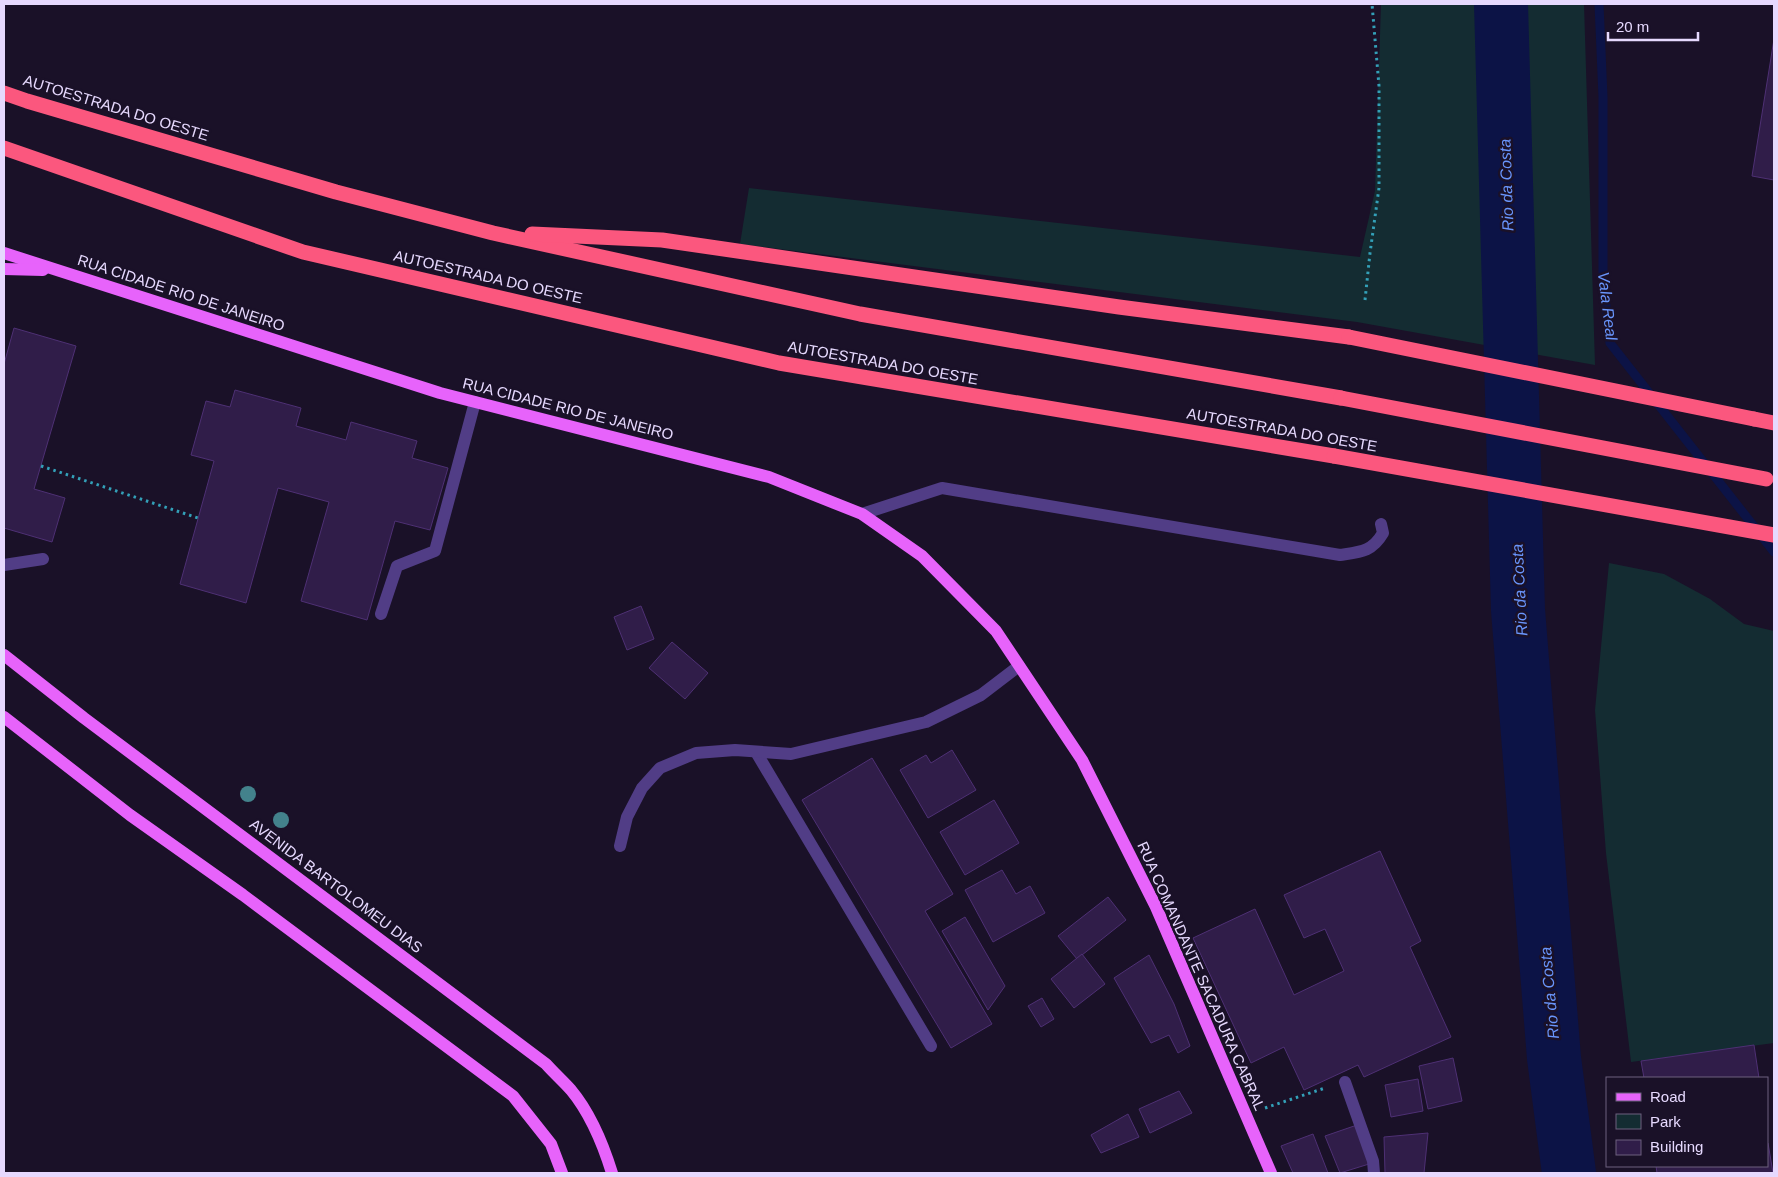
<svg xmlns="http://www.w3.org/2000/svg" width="1778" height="1177" font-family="Arial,sans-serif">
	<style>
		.green { fill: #142c32 }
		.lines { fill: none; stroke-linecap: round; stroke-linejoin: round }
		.stream { stroke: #0c1346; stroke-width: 9 }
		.river { stroke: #0c1346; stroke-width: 54 }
		.building { fill: #301d49; stroke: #4e3074 }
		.path { stroke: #33a0b8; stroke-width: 3; stroke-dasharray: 2.5 4; stroke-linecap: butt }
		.service { stroke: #513d86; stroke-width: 12 }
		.minor { stroke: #513d86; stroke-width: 12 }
		.primary { stroke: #e763fb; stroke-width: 12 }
		.motorway { stroke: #fb577e; stroke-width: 15 }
		.motorway-bridge { stroke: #fb577e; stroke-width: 15 }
		.tree { fill: #43828c }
		.labels { text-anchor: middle; stroke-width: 5; stroke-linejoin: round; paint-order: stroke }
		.street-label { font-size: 15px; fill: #e6d9fe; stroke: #1a1128 }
		.water-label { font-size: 16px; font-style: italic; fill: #6995fc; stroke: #1a1128 }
	</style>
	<rect width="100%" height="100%" fill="#1a1128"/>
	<g class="green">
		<polygon points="1381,4 1584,4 1595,365 1357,322 740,244 749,188 1360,257 1375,191"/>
		<polygon points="1609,563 1664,574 1710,599 1744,624 1774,631 1774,1043 1631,1062 1606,853 1595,710"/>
	</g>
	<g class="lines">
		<polyline class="stream" points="1599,4 1603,97 1603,278 1610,343 1774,552"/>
		<polyline class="river" points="1501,4 1518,610 1554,1058 1569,1173"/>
	</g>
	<g class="building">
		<polygon points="1774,39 1774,180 1752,176"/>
		<polygon points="14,328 76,346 34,489 65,498 52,542 4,528 4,364"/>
		<polygon points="235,390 301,408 296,426 346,440 351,422 417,441 412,458 448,468 430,530 395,521 367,620 301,601 329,502 278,488 246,603 180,584 214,461 191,455 206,401 230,407"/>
		<polygon points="641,606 654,639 627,650 614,617"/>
		<polygon points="672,642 708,673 685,699 649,668"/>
		<polygon points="952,750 976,790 928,818 900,770 926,755 931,763"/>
		<polygon points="872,758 953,894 925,911 992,1024 951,1048 802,800"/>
		<polygon points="994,800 1019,843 965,875 940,832"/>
		<polygon points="1380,851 1421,941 1410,947 1451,1037 1364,1077 1358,1065 1304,1090 1284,1047 1251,1063 1193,938 1255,909 1294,995 1344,971 1325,929 1304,938 1284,895"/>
		<polygon points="1002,870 1016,894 1030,886 1045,913 993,942 965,890"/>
		<polygon points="1108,897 1126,920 1077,959 1058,936"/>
		<polygon points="965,917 1005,986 988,1010 942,931"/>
		<polygon points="1082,954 1105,984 1074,1008 1051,979"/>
		<polygon points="1149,955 1174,1004 1190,1046 1178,1053 1169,1035 1151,1043 1114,978"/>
		<polygon points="1042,998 1054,1019 1041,1027 1028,1006"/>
		<polygon points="1754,1045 1759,1078 1644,1078 1641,1061"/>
		<polygon points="1453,1058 1462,1101 1428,1109 1419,1066"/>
		<polygon points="1418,1079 1423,1111 1391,1117 1385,1085"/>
		<polygon points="1179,1091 1192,1113 1150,1133 1139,1109"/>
		<polygon points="1128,1114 1139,1137 1101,1153 1091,1135"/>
		<polygon points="1357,1125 1369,1164 1340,1173 1325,1136"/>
		<polygon points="1428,1133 1424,1173 1385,1173 1384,1137"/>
		<polygon points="1313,1134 1328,1173 1293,1173 1281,1146"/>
		<polygon points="1768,1143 1773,1173 1657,1173 1656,1166 1767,1166 1767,1144"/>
	</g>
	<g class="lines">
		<g class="path">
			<polyline points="1365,300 1370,253 1379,188 1379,86 1372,4"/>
			<polyline points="41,466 198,518"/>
			<polyline points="1265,1108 1325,1088"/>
		</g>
		<g class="service">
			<polyline points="4,565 43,559"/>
			<polyline points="381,614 397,566 435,551 475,402"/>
			<polyline points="756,752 931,1046"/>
			<polyline points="620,846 627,817 642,788 660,768 696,753 735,750 791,754 926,722 981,695 1019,666"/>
		</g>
		<g class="minor">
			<path d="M862 514 942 488 1340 555C1360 552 1372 552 1383 533L1381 524"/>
			<polyline points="1345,1082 1373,1161 1374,1173"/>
		</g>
		<g class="primary">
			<polyline points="4,253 440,393 769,477 862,514 922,556 996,631 1082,760 1156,907 1271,1173"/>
			<polyline points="4,269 43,270"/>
			<path d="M4 655 84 718 546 1064C554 1073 563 1081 571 1090 591 1114 603 1144 612 1173"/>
			<polyline points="4,717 130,815 243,895 513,1096 551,1144 562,1173"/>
		</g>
		<g class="motorway">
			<polyline points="4,93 27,101 336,192 493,233 860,314 1341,398"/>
			<polyline points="4,148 303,252 779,363 1334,456"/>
			<polyline points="532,234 662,240 1119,307 1349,337"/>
			<polyline points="1754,419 1774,423"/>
		</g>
		<g class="motorway-bridge">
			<polyline points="1349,337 1754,419"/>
			<polyline points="1341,398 1766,479"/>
			<polyline points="1334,456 1774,535"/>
		</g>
	</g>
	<g class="tree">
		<circle cx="248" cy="794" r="8"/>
		<circle cx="281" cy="820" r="8"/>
	</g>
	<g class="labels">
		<g class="street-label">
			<text transform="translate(116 108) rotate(17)" y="5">AUTOESTRADA DO OESTE</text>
			<text transform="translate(488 277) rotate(13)" y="5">AUTOESTRADA DO OESTE</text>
			<text transform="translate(181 293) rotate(18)" y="5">RUA CIDADE RIO DE JANEIRO</text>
			<text transform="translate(883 363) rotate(10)" y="5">AUTOESTRADA DO OESTE</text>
			<text transform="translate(568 409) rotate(14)" y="5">RUA CIDADE RIO DE JANEIRO</text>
			<text transform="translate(1282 430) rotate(10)" y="5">AUTOESTRADA DO OESTE</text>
			<text transform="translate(336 886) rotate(37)" y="5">AVENIDA BARTOLOMEU DIAS</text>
			<text transform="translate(1201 976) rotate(66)" y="5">RUA COMANDANTE SACADURA CABRAL</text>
		</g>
		<g class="water-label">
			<text transform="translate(1506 185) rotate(-92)" y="6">Rio da Costa</text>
			<text transform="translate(1608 306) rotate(83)" y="6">Vala Real</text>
			<text transform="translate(1519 590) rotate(-93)" y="6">Rio da Costa</text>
			<text transform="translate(1549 993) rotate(-95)" y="6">Rio da Costa</text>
		</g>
	</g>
	<rect width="1778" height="1177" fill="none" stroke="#e6d9fe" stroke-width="10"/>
	<rect x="1606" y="1077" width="162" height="90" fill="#1a1128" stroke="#6c617e"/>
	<rect x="1616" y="1093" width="25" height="8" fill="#e763fb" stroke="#6c617e"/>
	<text x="1650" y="1102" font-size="15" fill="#e6d9fe">Road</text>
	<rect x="1616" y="1114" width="25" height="15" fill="#142c32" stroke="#6c617e"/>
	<text x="1650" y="1127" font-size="15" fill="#e6d9fe">Park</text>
	<rect x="1616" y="1140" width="25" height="15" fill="#301d49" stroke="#6c617e"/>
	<text x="1650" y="1152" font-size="15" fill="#e6d9fe">Building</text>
	<path d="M1608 32v8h90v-8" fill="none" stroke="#e6d9fe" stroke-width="2.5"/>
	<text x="1616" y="32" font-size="15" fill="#e6d9fe" stroke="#1a1128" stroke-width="4" paint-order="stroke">20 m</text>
</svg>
